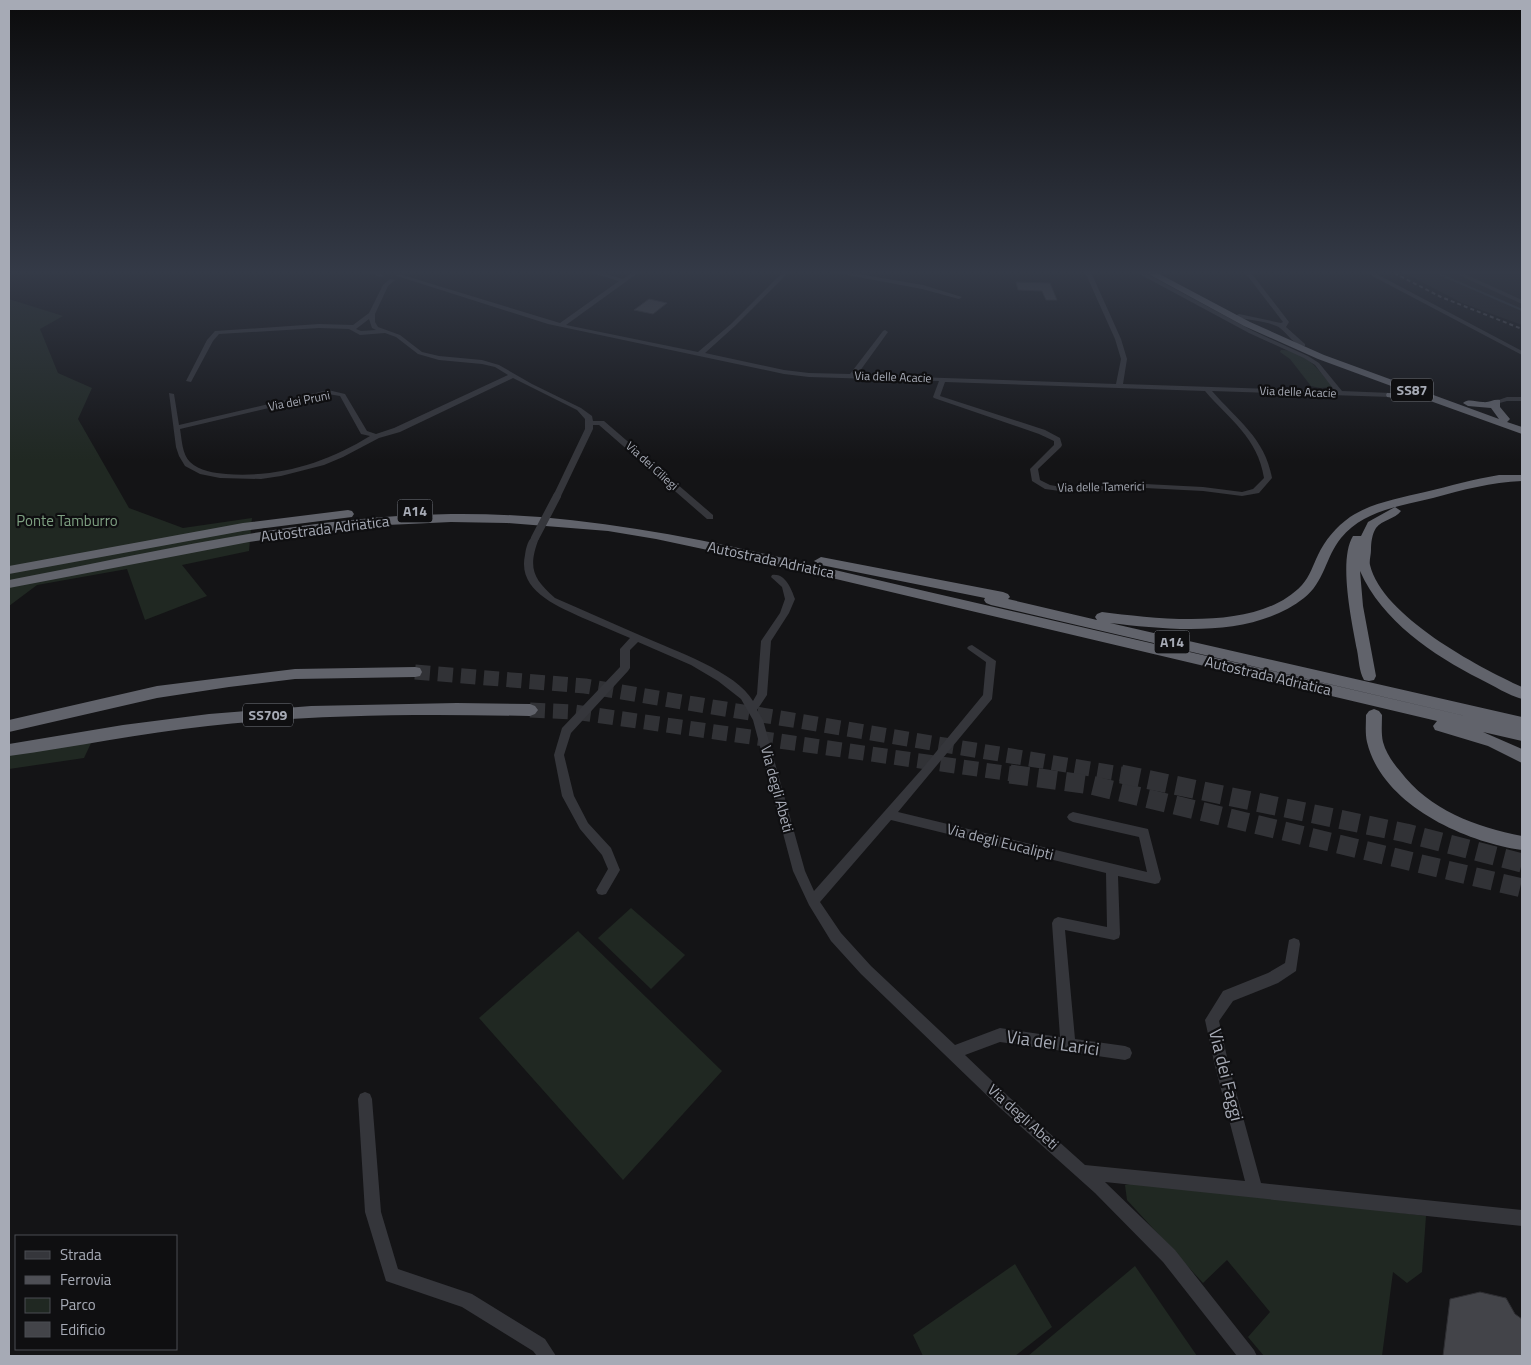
<svg xmlns="http://www.w3.org/2000/svg" width="1531" height="1365" font-family="'Titillium Web',sans-serif">
	<style>
		.built { fill: #202023 }
		.green { fill: #202822 }
		.lines { fill: none; stroke-linecap: round; stroke-linejoin: round }
		.stream { stroke: #2e363e; stroke-width: 2 }
		.building { fill: #434449; stroke: #2e2e32 }
		.highway-tunnel-far1 { stroke: #313236; stroke-width: 15; stroke-dasharray: 15 8; stroke-linecap: butt }
		.highway-tunnel { stroke: #313236; stroke-width: 19; stroke-dasharray: 19 9; stroke-linecap: butt }
		.minor { fill: #35363b; fill-rule: evenodd }
		.highway { fill: #61636b; fill-rule: evenodd }
		.rail { stroke: #4e4f55; stroke-width: 2; stroke-dasharray: 4 3; stroke-linecap: butt }
		.minor-bridge { stroke: #35363b; stroke-width: 8 }
		.labels { text-anchor: middle; stroke-width: 4.5; stroke-linejoin: round; paint-order: stroke }
		.far-street-label { font-size: 12px; fill: #a6aab5; stroke: #0f0f11 }
		.shield { fill: #0f0f11; stroke: #797c84; stroke-width: 1 }
		.shield-label { font-size: 14px; font-weight: bold; fill: #a6aab5 }
		.park-label { font-size: 15px; fill: #7ea082; stroke: #0f0f11 }
		.street-label { font-size: 15px; fill: #a6aab5; stroke: #0f0f11 }
		.near-street-label { font-size: 18px; fill: #a6aab5; stroke: #0f0f11 }
	</style>
	<rect width="100%" height="100%" fill="#141416"/>
	<polygon class="built" points="1399,270 1522,270 1522,325 1462,303"/>
	<g class="green">
		<polygon points="9,299 63,316 40,329 58,373 92,388 78,419 129,508 183,528 252,518 249,551 182,565 207,596 145,620 127,569 37,585 9,606"/>
		<path d="M1281 350C1305 349 1320 372 1333 387L1320 388 1311 386 1290 359 1280 352Z"/>
		<polygon points="92,741 84,758 9,769 9,752 14,750"/>
		<polygon points="631,908 685,955 651,989 598,938"/>
		<polygon points="578,931 722,1071 623,1180 479,1018"/>
		<polygon points="1145,1181 1426,1216 1422,1272 1407,1283 1393,1272 1382,1356 1264,1356 1248,1337 1270,1312 1227,1260 1203,1283 1127,1200 1125,1185"/>
		<polygon points="1015,1264 1052,1327 1015,1356 923,1356 913,1335"/>
		<polygon points="1135,1266 1197,1356 1028,1356"/>
	</g>
	<g class="lines">
		<polyline class="stream" points="1430,270 1522,310"/>
	</g>
	<g class="building">
		<polygon points="1016,282 1050,283 1057,300 1046,300 1042,291 1018,290"/>
		<polygon points="649,299 667,303 653,314 634,310"/>
		<polygon points="1480,1292 1506,1298 1515,1314 1522,1319 1522,1356 1443,1356 1450,1299"/>
	</g>
	<g class="lines">
		<g class="highway-tunnel-far1">
			<polyline points="415,672 585,686 1127,775"/>
			<polyline points="530,710 574,712 1019,775"/>
		</g>
		<g class="highway-tunnel">
			<polyline points="1010,774 1091,785 1522,888"/>
			<polyline points="1121,774 1406,833 1522,863"/>
		</g>
		<g class="minor">
			<polygon points="362,270 372,270 384,275 381,277"/>
			<path d="M582 270H592L623 279 635 270H642L566 325 698 352 731 324 785 270H791L735 326 705 353 784 370 809 373 850 374 883 331 885 330 888 332 857 375 1116 384 1121 359 1115 339 1084 270H1090L1121 339 1127 359 1123 384 1335 391 1315 365 1304 358 1249 333 1132 270H1140L1253 331 1308 356 1319 363 1342 391 1391 393 1394 395 1391 397 1212 391C1237 420 1265 438 1272 478L1259 493 1242 496 1203 491 1145 488 1067 492 1045 489 1032 481 1030 469 1054 445V441L1039 434 934 398 933 397 939 381 809 377 784 374 548 324 394 275 399 274 560 323 619 281ZM945 382 1205 391C1229 419 1258 438 1264 478L1253 489 1242 492 1203 487 1145 484 1067 488 1050 485 1040 480 1038 469 1061 447 1062 445 1060 438 1045 430 940 396Z"/>
			<polygon points="821,270 835,270 923,285 962,297 959,299 922,289"/>
			<path d="M1243 270H1249L1289 322 1286 327 1305 344V346C1295 347 1288 334 1280 328 1273 322 1247 320 1237 317V315L1239 314 1281 323 1283 322Z"/>
			<polygon points="1361,270 1369,270 1522,351 1522,355"/>
			<polygon points="1448,270 1456,270 1522,300 1522,304"/>
			<path d="M390 279 395 280 388 286 375 314V322L378 327 400 335 422 352 439 356 482 360 499 365 532 384 581 408 592 416 593 421H604L713 515V519H707L599 425H593V429L561 496 560 498H554L553 496 585 429V419L577 410 513 378 400 432 379 438 343 457 324 465 281 476 261 479 220 478 200 474 185 466 179 456 176 447 169 393 174 394 179 425 328 390 345 394 367 431 376 434 394 428 508 375 495 367 482 364 439 360 418 354 396 337 385 333 360 335 349 329 319 328 219 334 213 341 191 382 186 381 207 340 215 331 319 324 353 325 369 313 383 285ZM369 319 372 328 376 330 361 331 356 329ZM328 394 340 396 361 434 370 436C326 463 278 478 226 474 215 473 199 471 190 462 182 454 182 440 180 429Z"/>
			<polygon points="1507,397 1522,397 1522,401 1507,401 1496,404 1493,402"/>
			<path d="M535 535 539 538C528 567 532 578 555 598 585 611 614 624 644 637 673 650 737 672 753 701L757 694 761 641 780 613 785 599 782 587 771 577 772 575C785 573 791 588 795 599L789 613 771 641 767 695 757 710 763 720 805 871 814 891 922 769 983 695 986 662 969 650 967 648 969 646 972 645 996 661 992 699 898 812 1147 872 1139 837 1073 822 1069 820 1067 817 1069 814 1073 812 1148 829 1161 879 1159 883 1155 884 1118 876 1120 934 1119 938 1114 940 1065 930 1075 1039 1125 1046 1130 1048 1132 1053 1130 1058 1125 1060 1000 1042 965 1055 1009 1097 1085 1165 1245 1181 1215 1066 1205 1020 1223 991 1268 973 1285 963 1289 940 1294 938 1299 940 1300 944 1296 971 1278 983 1233 1001 1219 1021 1229 1066 1261 1183 1522 1210V1226L1105 1182 1175 1250 1254 1350 1257 1356H1237L1163 1262 1095 1193 999 1107 861 974 831 941 809 905 793 871 753 720 741 699 718 681 691 665 638 642 630 650V668L628 671 571 733 564 755 574 796 588 823 611 848 620 870 606 894 602 895 598 894 596 890 608 869 602 855 580 829 562 796 554 755 562 728 620 667V649L630 638C614 631 599 625 583 618 558 606 517 591 525 555 526 548 528 538 535 535ZM891 820 1106 873 1107 927 1058 917 1054 919 1052 923 1060 1037 1000 1028 955 1045 871 966 841 933 820 902Z"/>
			<polygon points="365,1092 370,1094 372,1099 381,1212 398,1269 472,1294 545,1339 556,1356 537,1356 533,1351 462,1307 386,1281 365,1212 358,1099 360,1094"/>
		</g>
		<g class="highway">
			<path d="M1141 270H1152L1250 322 1324 355 1499 419 1491 408 1468 406 1463 403C1469 398 1475 402 1483 402 1489 403 1493 399 1500 400V407L1510 419 1507 422 1522 427V434L1422 398 1417 401 1387 397 1386 395 1387 393 1413 394 1318 359 1244 326Z"/>
			<path d="M1499 475H1522V481C1491 482 1463 490 1433 498 1401 506 1364 510 1341 538 1326 556 1324 583 1304 598 1252 639 1170 630 1110 623L1522 717V741L1483 732 1522 749V763L1488 746 1435 730 1433 726 1437 721 764 562 656 539 608 531 507 523 451 522 366 526 249 542 9 588V580C155 552 302 516 451 514 614 512 772 556 929 592 1116 635 1304 678 1491 722L991 605 986 603 984 600 985 598 821 565 814 561 821 557 1003 592 1008 594 1010 597 1008 599 1097 620 1095 617 1097 614 1102 612C1160 619 1258 632 1302 585 1310 576 1313 565 1318 555 1325 540 1336 527 1350 517 1371 503 1400 498 1425 492 1450 486 1474 479 1499 475Z"/>
			<path d="M1395 507 1401 511C1395 519 1382 520 1376 528 1372 534 1371 543 1371 550 1371 555 1369 561 1370 565 1382 616 1478 667 1522 687V699C1508 695 1494 686 1480 679 1433 655 1382 621 1360 571L1363 606 1376 676 1374 680 1369 681 1364 680C1359 671 1359 660 1357 650 1352 623 1338 560 1353 536H1361L1368 522Z"/>
			<polygon points="348,510 352,511 354,514 352,517 243,531 9,574 9,566 243,523"/>
			<polygon points="415,667 420,668 422,672 420,676 415,677 295,679 229,687 157,698 9,732 9,720 157,686 229,677 295,669"/>
			<path d="M457 703 530 704 535 706 538 710 535 714 530 716C423 714 315 714 208 726 141 733 75 747 9 756V744L123 725 209 714 311 706Z"/>
			<path d="M1374 709 1379 711 1382 715C1382 724 1381 733 1383 742 1386 753 1393 763 1400 771 1429 810 1476 827 1522 836V850C1465 842 1382 805 1367 742 1365 733 1366 724 1366 715L1369 711Z"/>
		</g>
		<polyline class="rail" points="1388,270 1441,297 1522,329"/>
		<polyline class="minor-bridge" points="535,538 557,496"/>
	</g>
	<linearGradient id="sky" x2="0" y2="1"><stop stop-color="#0b0b0c"/><stop offset="0.59" stop-color="#343a47"/><stop offset="1" stop-color="#343a47" stop-opacity="0"/></linearGradient>
	<rect width="1531" height="461" fill="url(#sky)"/>
	<g class="labels">
		<g class="far-street-label">
			<text transform="translate(893 377) rotate(2)" y="4">Via delle Acacie</text>
			<text transform="translate(1298 392) rotate(2)" y="4">Via delle Acacie</text>
			<text transform="translate(299 401) rotate(-11)" y="4">Via dei Pruni</text>
			<text transform="translate(652 466) rotate(42)" y="4">Via dei Ciliegi</text>
			<text transform="translate(1101 487) rotate(-1)" y="4">Via delle Tamerici</text>
		</g>
		<g class="shield">
			<rect x="1391" y="378.5" width="42" height="23" rx="4"/>
			<rect x="397.5" y="499.5" width="35" height="23" rx="4"/>
			<rect x="1154.5" y="630.5" width="35" height="23" rx="4"/>
			<rect x="243" y="703.5" width="50" height="23" rx="4"/>
		</g>
		<g class="shield-label">
			<text x="1412" y="395">SS87</text>
			<text x="415" y="516">A14</text>
			<text x="1172" y="647">A14</text>
			<text x="268" y="720">SS709</text>
		</g>
		<g class="park-label">
			<text x="67" y="526">Ponte Tamburro</text>
		</g>
		<g class="street-label">
			<text transform="translate(325 529) rotate(-7)" y="5">Autostrada Adriatica</text>
			<text transform="translate(771 560) rotate(12)" y="5">Autostrada Adriatica</text>
			<text transform="translate(1268 676) rotate(13)" y="5">Autostrada Adriatica</text>
			<text transform="translate(777 789) rotate(75)" y="5">Via degli Abeti</text>
			<text transform="translate(1000 842) rotate(14)" y="5">Via degli Eucalipti</text>
			<text transform="translate(1023 1117) rotate(42)" y="5">Via degli Abeti</text>
		</g>
		<g class="near-street-label">
			<text transform="translate(1053 1043) rotate(8)" y="6">Via dei Larici</text>
			<text transform="translate(1226 1075) rotate(76)" y="6">Via dei Faggi</text>
		</g>
	</g>
	<rect width="1531" height="1365" fill="none" stroke="#a6aab5" stroke-width="20"/>
	<rect x="15" y="1235" width="162" height="115" fill="#0f0f11" stroke="#4b4d53"/>
	<rect x="25" y="1251" width="25" height="8" fill="#35363b" stroke="#4b4d53"/>
	<text x="60" y="1260" font-size="15" fill="#a6aab5">Strada</text>
	<rect x="25" y="1276" width="25" height="8" fill="#4e4f55" stroke="#4b4d53"/>
	<text x="60" y="1285" font-size="15" fill="#a6aab5">Ferrovia</text>
	<rect x="25" y="1298" width="25" height="15" fill="#202822" stroke="#4b4d53"/>
	<text x="60" y="1310" font-size="15" fill="#a6aab5">Parco</text>
	<rect x="25" y="1322" width="25" height="15" fill="#434449" stroke="#4b4d53"/>
	<text x="60" y="1335" font-size="15" fill="#a6aab5">Edificio</text>
</svg>
